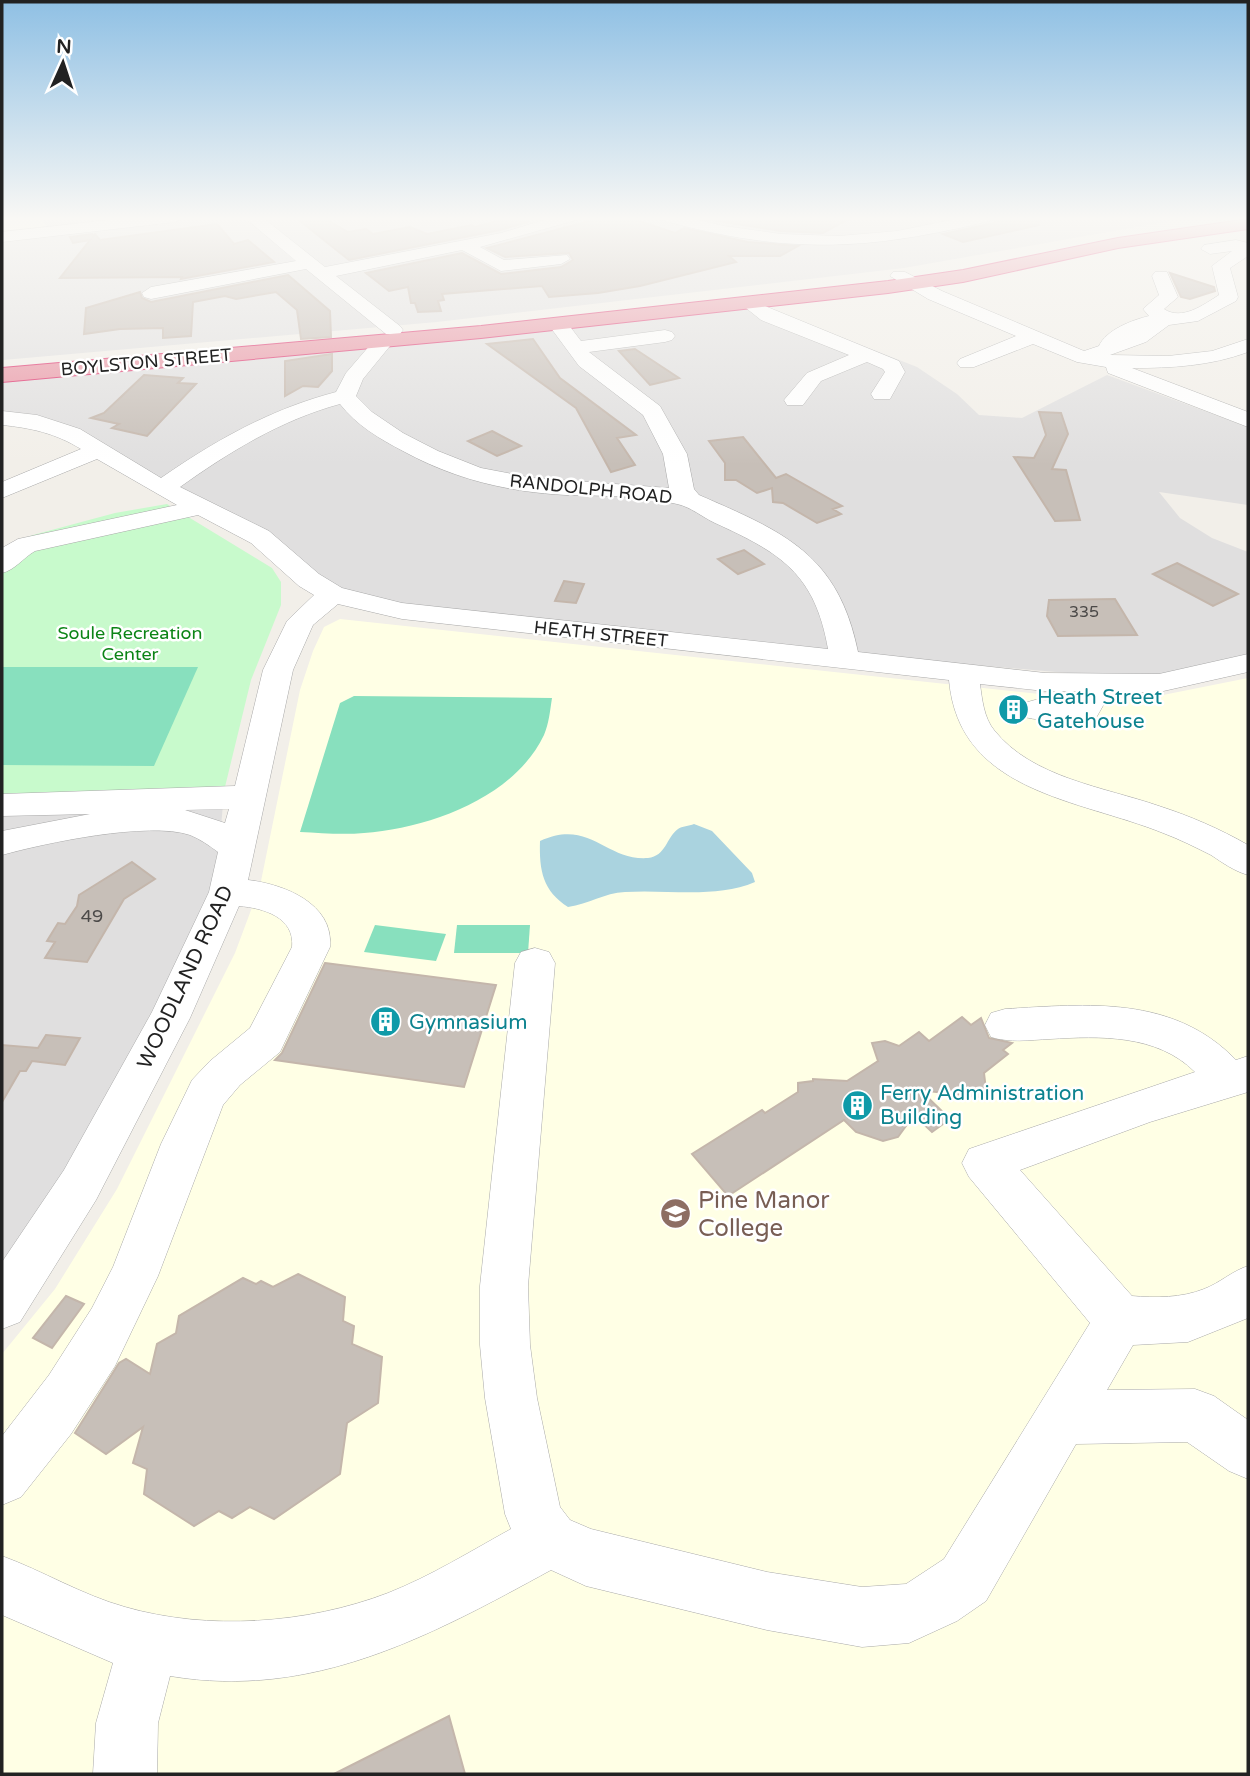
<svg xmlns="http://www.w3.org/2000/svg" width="1250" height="1776" font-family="'Varela Round',sans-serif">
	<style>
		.residential { fill: #e0dfdf }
		.education { fill: #ffffe5 }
		.park { fill: #c8facc }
		.pitch { fill: #88e0be }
		.water { fill: #aad3df }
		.building { fill: #c7bfb8; stroke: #c4b6ab; stroke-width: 2 }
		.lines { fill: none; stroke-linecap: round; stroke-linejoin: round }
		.minor-casing { stroke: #a9a9a9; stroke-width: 1 }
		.highway-casing { stroke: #dc2a67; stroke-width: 2 }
		.minor { fill: #fff; fill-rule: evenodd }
		.highway { fill: #e892a2; fill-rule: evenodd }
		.labels { text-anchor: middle; stroke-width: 5; stroke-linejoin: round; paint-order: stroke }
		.far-number-label { font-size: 16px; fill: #4b4948 }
		.far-street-label { font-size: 18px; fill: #222; stroke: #fff }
		.far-park-label { font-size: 18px; fill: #0c8416; stroke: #fff }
		.number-label { font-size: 18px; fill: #4b4948 }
		.culture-label { font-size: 21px; fill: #0d838f; stroke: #fff; text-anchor: start }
		.street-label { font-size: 21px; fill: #222; stroke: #fff }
		.near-education-label { font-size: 24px; fill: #785e54; stroke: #fff; text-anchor: start }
	</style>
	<rect width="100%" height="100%" fill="#f2efe9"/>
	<g class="residential">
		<polygon points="42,217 1193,217 904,268 437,322 3,360 2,239 49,234"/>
		<polygon points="735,309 772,310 917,367 957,394 979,415 1022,418 1107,375 1248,427 1248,505 1159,492 1180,518 1212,538 1248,552 1248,655 1169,673 1125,678 882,657 472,614 376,599 327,585 36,417 2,415 2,381"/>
		<polygon points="224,791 218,864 202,917 71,1164 2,1265 2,798"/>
	</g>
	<g class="education">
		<polygon points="2,217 42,217 47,229 2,233"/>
		<polygon points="340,619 1077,698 1153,697 1248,678 1248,1774 2,1774 2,1354 55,1289 117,1189 235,953 260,886 300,690 313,651 324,627"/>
	</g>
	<polygon class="park" points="167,504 272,568 281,582 281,605 251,680 224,791 2,798 2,552 15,542 33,535 115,513"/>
	<g class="pitch">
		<polygon points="2,667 198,667 154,766 2,765"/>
		<path d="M354 696 552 698C550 711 549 723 544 735 514 798 429 828 364 833 343 835 321 833 300 832L340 703Z"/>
		<polygon points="375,925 446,934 436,961 364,952"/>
		<polygon points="457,925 530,925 528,953 454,953"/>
	</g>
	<path class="water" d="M694 824 712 831 752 873 755 882C715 899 667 889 625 892 604 893 589 904 568 907 543 891 539 871 540 841 590 818 605 861 648 858 666 856 666 838 678 829 682 826 689 826 694 824Z"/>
	<g class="building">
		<polygon points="295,217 322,217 348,232 366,229 373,234 410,227 427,234 472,225 475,227 511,217 528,222 500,230 349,260"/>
		<polygon points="605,217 627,217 675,233 684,228 748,242 798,246 780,256 729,256 736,262 640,286 598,293 549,297 542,286 442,294 444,300 438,301 441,311 418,312 415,303 411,303 408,287 389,291 366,273 462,253 501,274 561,267 573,260 569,253 505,257 487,248"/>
		<polygon points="710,217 852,217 823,233 781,231 705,219"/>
		<polygon points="998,217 1038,217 1039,225 963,242 943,234 994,223"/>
		<polygon points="217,224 234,244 248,240 274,262 181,279 182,277 60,278 90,240 73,243 70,237 92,234 93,236 95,234 100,240"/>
		<polygon points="1170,273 1214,287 1215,291 1190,299 1181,297"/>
		<polygon points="288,275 330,311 331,337 301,339 297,310 276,292 236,299 225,296 193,302 191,336 163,338 163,328 120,329 84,334 86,308 140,292 142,298 151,302"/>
		<polygon points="533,339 560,378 636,435 617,438 635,465 611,472 576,408 487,344"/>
		<polygon points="635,349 679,378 650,385 619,351"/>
		<polygon points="332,354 332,371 318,387 303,386 285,396 285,361"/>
		<polygon points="144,375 183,378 178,383 196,384 147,436 112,428 119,424 91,418 104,413"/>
		<polygon points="1039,412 1061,413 1068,434 1052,469 1066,470 1080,520 1055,521 1014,457 1034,458 1046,435"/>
		<polygon points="492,431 521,446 497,456 468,441"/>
		<polygon points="743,437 776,478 786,474 842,506 833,509 841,514 817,523 783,503 773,502 772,488 757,493 736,480 725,480 725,463 709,441"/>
		<polygon points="744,550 764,564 738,574 718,559"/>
		<polygon points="1177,563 1238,594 1213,606 1153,574"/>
		<polygon points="564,581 584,584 576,603 555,601"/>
		<polygon points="1115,599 1137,635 1058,636 1047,616 1049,600"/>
		<polygon points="132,862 155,879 124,899 87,962 45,958 55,942 47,941 58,923 65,924 77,906 79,895"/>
		<polygon points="325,963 496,985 464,1087 275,1060 282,1053"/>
		<polygon points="962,1017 971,1025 981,1018 989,1038 1012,1043 1003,1050 1008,1054 984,1073 987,1098 920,1090 950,1119 932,1132 914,1115 898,1137 883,1141 856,1132 844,1120 728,1196 692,1154 762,1110 765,1113 798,1092 798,1083 813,1081 813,1079 847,1081 878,1061 872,1043 885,1041 899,1046 919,1032 929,1041"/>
		<polygon points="46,1035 80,1038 65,1065 32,1061 26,1071 20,1071 2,1102 2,1045 38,1048"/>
		<polygon points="298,1274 345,1297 343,1321 354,1326 352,1344 382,1357 378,1403 347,1423 340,1474 274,1519 250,1507 232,1518 219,1511 194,1526 144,1494 147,1469 133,1463 143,1427 106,1454 75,1433 119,1363 126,1359 150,1374 157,1344 176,1333 179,1316 243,1278 256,1284 261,1281 273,1287"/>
		<polygon points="66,1296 84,1304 52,1348 33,1338"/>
		<polygon points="449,1716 465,1774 334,1774"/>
	</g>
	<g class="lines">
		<defs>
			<g id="minor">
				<polygon points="136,217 183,217 175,222 2,242 2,232"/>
				<polygon points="244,217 262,217 325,267 501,233 554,217 578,217 576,220 480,247 504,260 567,255 570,259 561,264 501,271 462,250 336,276 400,326 403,330 400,334 386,334 306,269 151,299 144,297 142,293 151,287 296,261"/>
				<path d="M660 217H685L724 226 781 234 839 236 897 231 966 217H995L993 220C869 251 786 255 662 220Z"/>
				<path d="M1236 240 1248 243V256L1230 268 1238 297 1236 301 1198 321 1169 325 1146 342 1110 355 1168 356 1212 351 1248 339V352C1210 366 1172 368 1132 368L1248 412V427L1108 373 1106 367 1077 362 1033 344 974 367H960L957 363 960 359 1016 336 928 299 890 276 893 272H905L942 291 1084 351 1099 346C1106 330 1132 320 1149 316L1143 309 1159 295 1152 276 1155 272H1167L1178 297 1164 309C1182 321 1203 305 1219 295L1212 266 1232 251 1210 254 1201 249 1204 245Z"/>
				<polygon points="755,302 899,361 905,372 890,399 874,399 871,394 885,372 883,369 867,362 821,381 803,405 787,405 784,400 807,373 849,355 761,320 746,308"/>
				<path d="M558 318 565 320 581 341 665 330 672 332 675 336 672 340 665 342 589 352 660 406 687 454 694 489 699 495C784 532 838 554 858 652L1045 673 1159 674 1248 654V672L1159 692H1108V697L1096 718C1074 723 1046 722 1024 717L1019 710 1024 703 1035 700 1075 701 1077 691H1045L980 684C982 699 984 718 994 730 1032 778 1104 787 1159 806 1190 816 1220 829 1248 845V875C1234 871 1223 863 1211 855 1195 847 1179 839 1163 833 1079 799 959 793 949 680L402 619 338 604 313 625 293 670 248 880C283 884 334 903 330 947L280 1052 240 1085 223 1105 158 1276 115 1366 71 1434 21 1497 2 1505V1436L49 1375 92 1308 113 1267 161 1144 192 1080 210 1061 250 1028 292 947C295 917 263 908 239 906L190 1018 96 1200 20 1322 2 1329V1262L64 1170 152 1012 209 892 218 852C210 846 200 839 190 835 149 821 45 843 2 855V831L90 814 2 816V794L235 786 263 670 287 621 314 595 299 586 251 543 198 515 35 551C23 558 15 570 2 573V548L18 539 177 505 97 459 2 498V482L81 449C55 433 31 428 2 425V411L37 415 80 429 161 478C216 440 271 409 336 392L346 373 377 337H391L394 341 363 379 356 396 372 412 403 433 438 451 481 468 533 478 669 488 663 454 643 415 579 366 548 324ZM340 404C356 425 380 439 403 451 454 479 508 492 566 495 602 496 642 495 677 504 691 507 702 517 715 523 781 553 815 574 828 649L402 603 342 588 319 574 269 531 180 487C229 452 281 420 340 404ZM229 809 225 823 185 810Z"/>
				<path d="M535 948 549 952 555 963 528 1286 530 1345 537 1398 560 1507 570 1520 591 1529 767 1572 862 1587 906 1584 944 1559 1090 1323 969 1177 962 1163 969 1149 1195 1072C1157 1034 1100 1036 1050 1039 1029 1040 1010 1043 991 1037L985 1025 991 1013 1005 1009C1088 1004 1173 995 1236 1060L1248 1056V1092L1150 1122 1020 1170 1132 1296C1155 1298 1182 1298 1204 1289 1220 1283 1232 1271 1248 1266V1318L1188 1342 1133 1345 1107 1390 1195 1389 1214 1396 1248 1420V1479L1229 1471 1187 1442 1076 1444 986 1601 957 1621 909 1643 862 1647 767 1630 586 1586 551 1570C430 1636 313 1700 170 1676L158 1723 157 1774H93L96 1723 113 1663 2 1615V1556C43 1571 82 1595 125 1607 208 1631 307 1624 388 1593 431 1576 471 1551 511 1529L505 1514 485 1398 480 1345V1286L515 963 521 952Z"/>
			</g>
			<polygon id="highway" points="1248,219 1248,229 1118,248 963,282 888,293 481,338 2,382 2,368 481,326 888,281 963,270 1118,238"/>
		</defs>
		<use href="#minor" class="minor-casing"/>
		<use href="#highway" class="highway-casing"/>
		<use href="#minor" class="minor"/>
		<use href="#highway" class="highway"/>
	</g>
	<linearGradient id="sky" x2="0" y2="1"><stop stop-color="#8fc0e4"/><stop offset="0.47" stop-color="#f9f8f5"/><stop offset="1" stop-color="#f9f8f5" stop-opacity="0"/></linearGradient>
	<rect width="1250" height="465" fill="url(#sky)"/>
	<defs>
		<symbol id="building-disc" viewBox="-11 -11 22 22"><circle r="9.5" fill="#0f9aa8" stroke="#fff"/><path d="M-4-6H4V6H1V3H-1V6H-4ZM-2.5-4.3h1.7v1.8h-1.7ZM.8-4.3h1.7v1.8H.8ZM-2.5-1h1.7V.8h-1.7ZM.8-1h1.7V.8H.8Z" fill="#fff"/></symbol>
		<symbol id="university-disc" viewBox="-11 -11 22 22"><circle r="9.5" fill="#8d6e63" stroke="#fff"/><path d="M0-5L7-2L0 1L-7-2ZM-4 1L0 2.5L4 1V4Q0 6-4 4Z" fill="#fff"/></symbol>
	</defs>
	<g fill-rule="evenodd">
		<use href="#building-disc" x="996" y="692" width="35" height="35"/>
		<use href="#building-disc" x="368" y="1004" width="35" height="35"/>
		<use href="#building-disc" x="840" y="1088" width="35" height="35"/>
		<use href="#university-disc" x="658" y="1196" width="35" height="35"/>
	</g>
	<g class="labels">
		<g class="far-number-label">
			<text x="1084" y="617">335</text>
		</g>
		<g class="far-street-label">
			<text transform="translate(146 362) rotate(-5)" y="6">BOYLSTON STREET</text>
			<text transform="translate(591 489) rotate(6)" y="6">RANDOLPH ROAD</text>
			<text transform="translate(601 634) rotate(6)" y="6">HEATH STREET</text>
		</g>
		<g class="far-park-label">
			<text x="130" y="639">Soule Recreation<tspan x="130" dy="21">Center</tspan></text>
		</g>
		<g class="number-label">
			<text x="92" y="922">49</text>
		</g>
		<g class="culture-label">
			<text x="1037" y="704">Heath Street<tspan x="1037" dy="24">Gatehouse</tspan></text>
			<text x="409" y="1029">Gymnasium</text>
			<text x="880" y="1100">Ferry Administration<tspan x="880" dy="24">Building</tspan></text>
		</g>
		<g class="street-label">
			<text transform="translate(185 977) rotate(-65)" y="7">WOODLAND ROAD</text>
		</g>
		<g class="near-education-label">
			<text x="698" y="1208">Pine Manor<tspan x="698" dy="28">College</tspan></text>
		</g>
	</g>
	<rect width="1250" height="1776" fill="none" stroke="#222222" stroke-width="7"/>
	<g transform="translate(63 63) rotate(3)" stroke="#ffffff" stroke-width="5" paint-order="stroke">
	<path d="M0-5L12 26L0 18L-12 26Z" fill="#222222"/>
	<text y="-10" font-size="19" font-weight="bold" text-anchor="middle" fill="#222222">N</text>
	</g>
</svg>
